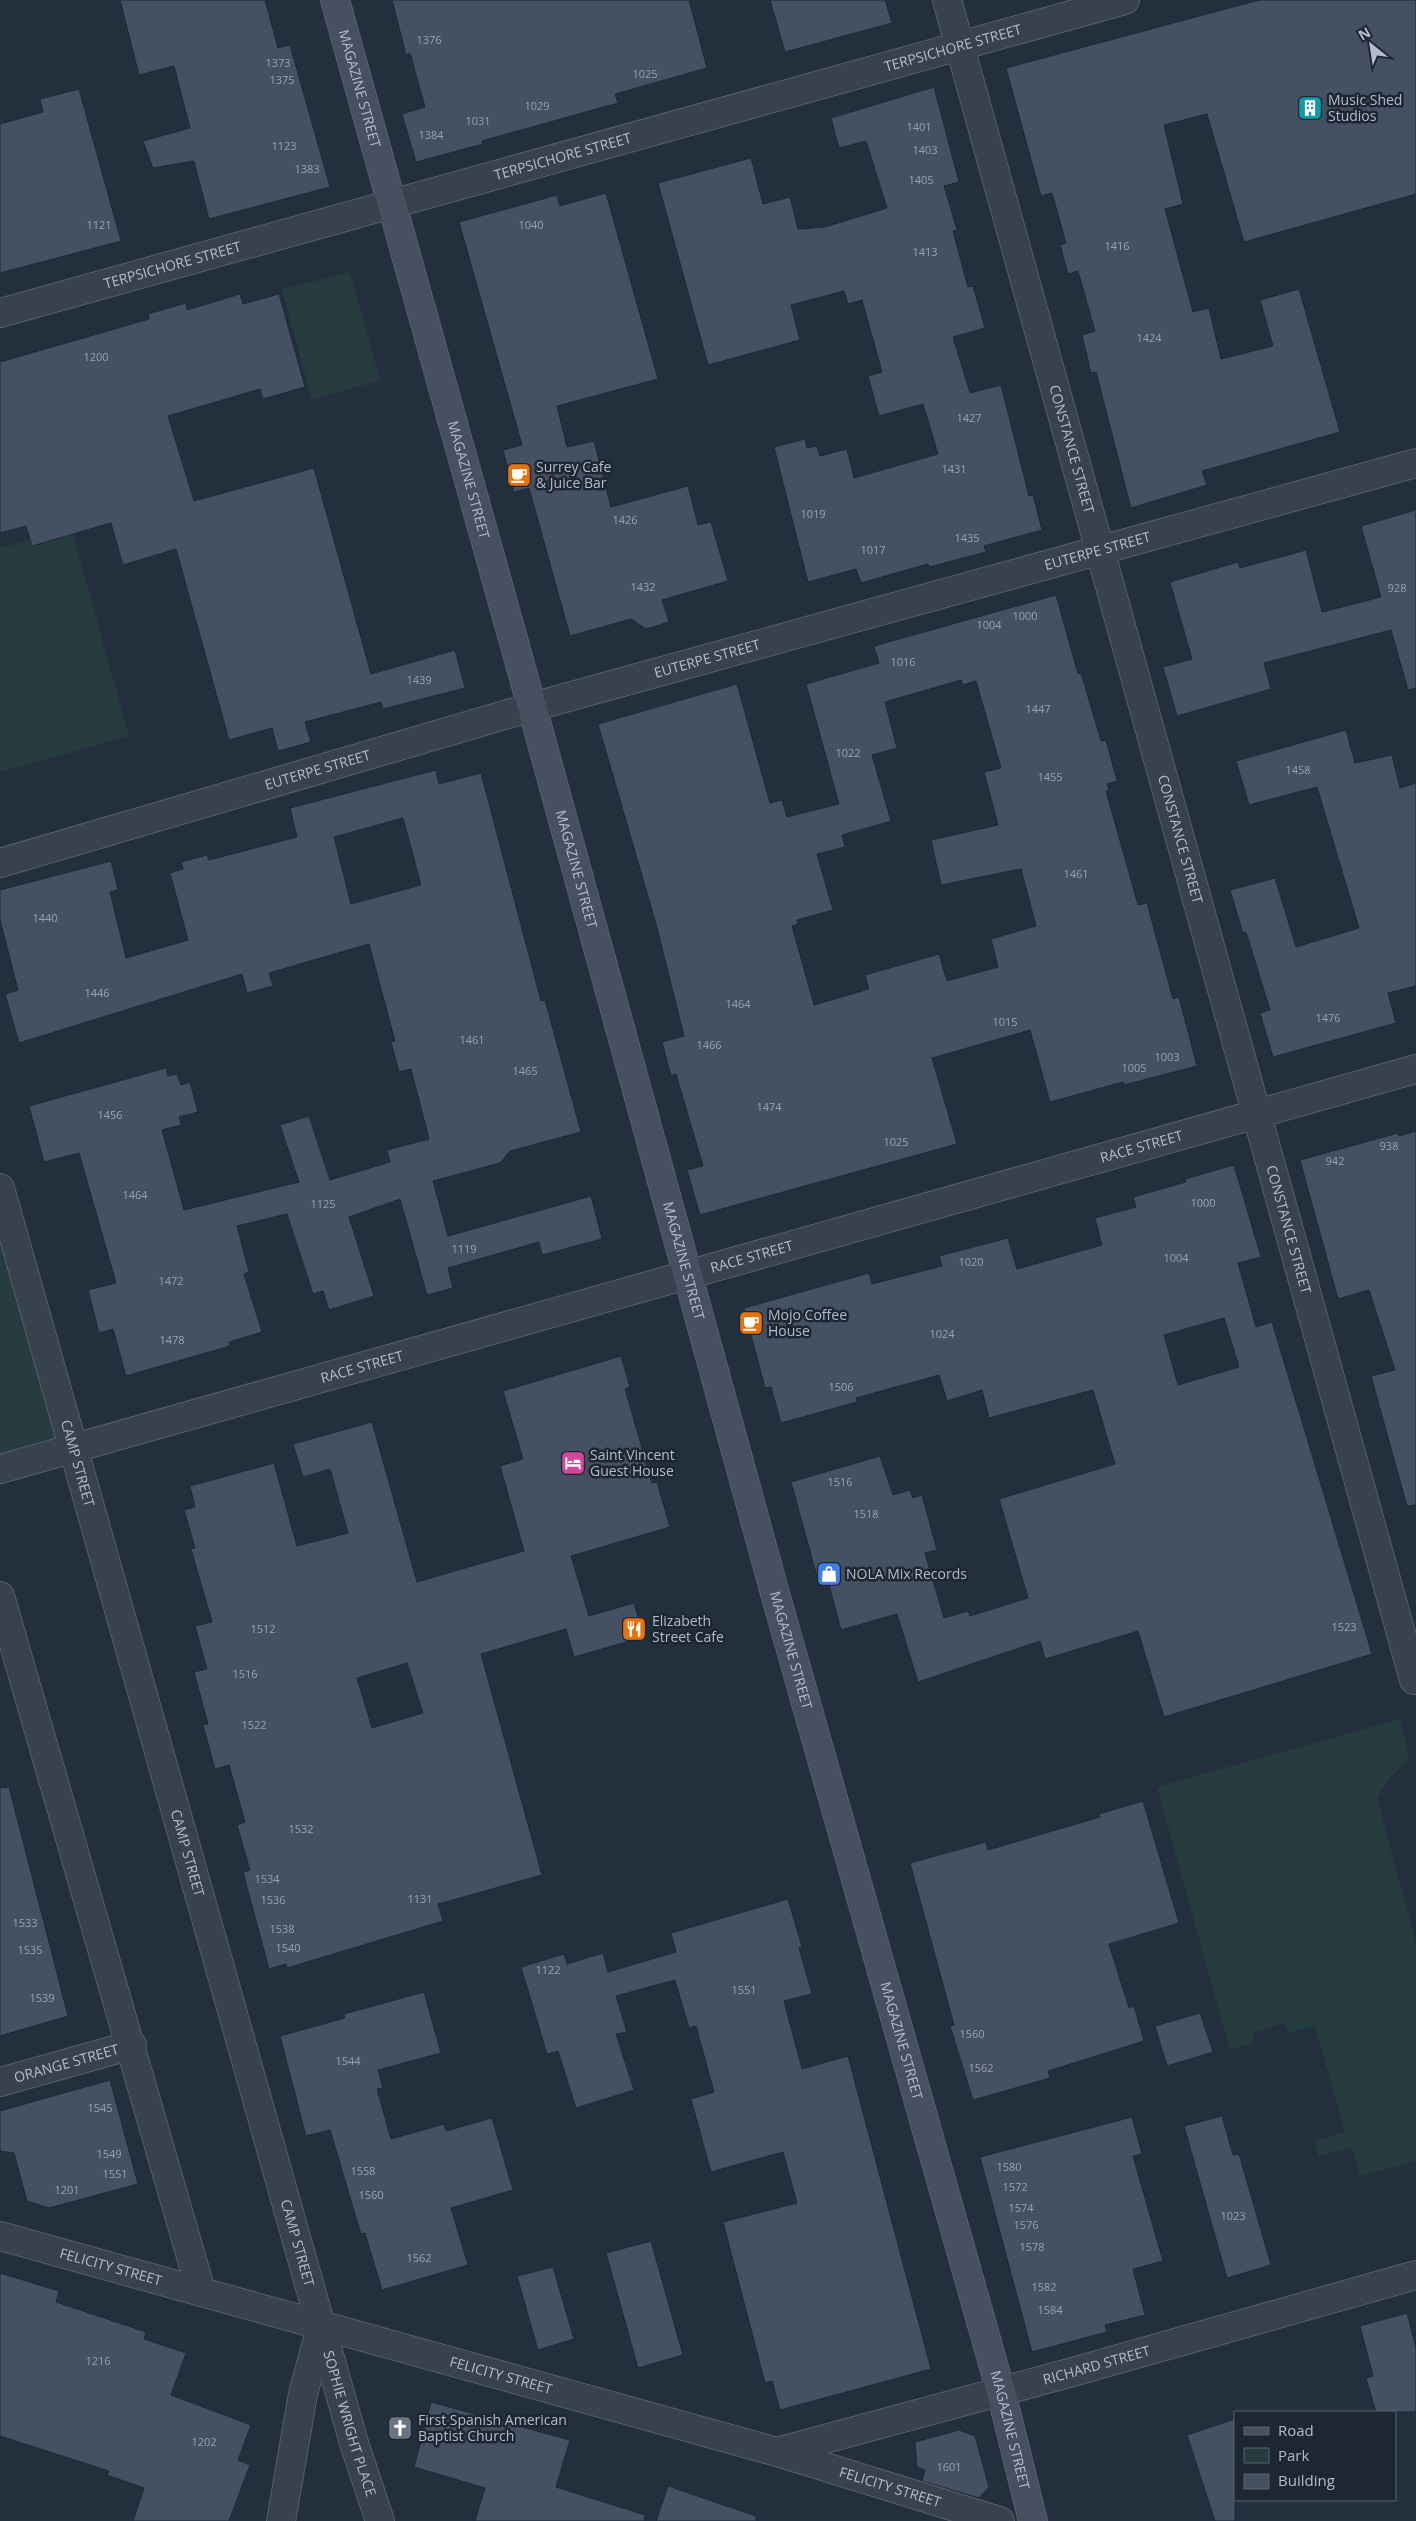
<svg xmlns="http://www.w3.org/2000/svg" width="1416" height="2521" font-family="'Open Sans',sans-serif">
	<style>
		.green { fill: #263c3f }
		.building { fill: #455162; stroke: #1f2835; fill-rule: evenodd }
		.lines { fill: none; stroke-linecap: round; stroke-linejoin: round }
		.street-casing { stroke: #565f6c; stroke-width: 30 }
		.secondary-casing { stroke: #565f6c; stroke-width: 30 }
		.street { stroke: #38414e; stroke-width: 28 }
		.secondary { stroke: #465061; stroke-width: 28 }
		.labels { text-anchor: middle; stroke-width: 5; stroke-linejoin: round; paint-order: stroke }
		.number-label { font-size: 11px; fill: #98a1af }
		.street-label { font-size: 14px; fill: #b4bcc9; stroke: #1d2633 }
		.poi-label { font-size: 14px; fill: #b4bcc9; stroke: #1d2633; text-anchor: start }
	</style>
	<rect width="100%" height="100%" fill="#242f3e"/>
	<g class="green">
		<polygon points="350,272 380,380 312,400 282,289"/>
		<polygon points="71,528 129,736 0,772 0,548"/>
		<polygon points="0,1188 74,1449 0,1469"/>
		<polygon points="1400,1719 1409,1758 1386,1782 1377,1798 1416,1943 1416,2161 1360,2176 1352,2147 1319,2156 1314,2141 1345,2132 1315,2026 1289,2033 1284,2023 1252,2033 1254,2043 1230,2050 1157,1787"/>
	</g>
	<g class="building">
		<polygon points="120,0 265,0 278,48 290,45 330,187 209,219 194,161 153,168 143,141 190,128 174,66 139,75"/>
		<polygon points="392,0 689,0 707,68 615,94 618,103 482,141 483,144 416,162 402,114 425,107 410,53 406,55"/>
		<polygon points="770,0 885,0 892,23 785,52"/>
		<polygon points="1259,0 1416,0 1416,194 1244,242 1207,114 1164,125 1183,204 1165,209 1193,312 1209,308 1221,359 1273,346 1260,300 1299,289 1340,432 1202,471 1207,485 1131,508 1096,372 1091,373 1082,335 1095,331 1078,271 1068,274 1060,245 1066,243 1052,193 1041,196 1006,68"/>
		<polygon points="934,87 959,182 944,186 957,230 953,231 968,287 973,286 985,328 953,337 970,393 1001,385 1029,496 1033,495 1042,530 984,546 986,552 929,567 928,564 861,583 856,569 808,582 774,447 805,439 807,448 817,446 820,456 847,449 854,478 938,454 923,404 879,416 868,376 882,372 862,300 848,304 844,291 791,305 800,340 708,365 658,183 751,158 763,204 790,197 798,229 825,227 887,208 866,141 839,148 831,118"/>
		<polygon points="79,89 121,241 0,273 0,124 43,112 40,99"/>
		<polygon points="606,193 658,379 557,406 567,447 594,441 611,507 688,486 698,525 711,522 728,581 662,600 669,622 646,629 631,619 570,636 529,488 514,492 503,450 522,445 459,222 557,195 560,206"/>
		<polygon points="240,294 243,304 279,294 305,387 263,399 260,389 168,416 194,501 314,468 371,674 455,650 465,688 383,709 381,702 305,722 311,742 278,751 272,728 229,740 176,549 123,565 111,523 32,546 26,526 0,533 0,362 149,319 148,314 186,303 187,310"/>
		<polygon points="1416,510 1416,688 1408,690 1391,630 1264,663 1271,689 1177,716 1163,667 1192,659 1170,582 1238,562 1240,568 1306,550 1322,612 1381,597 1361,526"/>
		<path d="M1056 595 1078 674 1081 673 1101 741 1106 740 1117 781 1107 784 1109 790 1106 791 1138 905 1147 903 1173 999 1179 997 1197 1066 1124 1085 1123 1082 1050 1102 1030 1030 932 1058 957 1144 700 1215 687 1170 703 1166 676 1074 671 1076 662 1042 684 1036 656 924 598 724 737 684 770 803 782 800 787 817 839 804 806 684 879 663 874 646ZM961 680 963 685 976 681 1001 768 984 772 998 825 931 840 941 885 1021 869 1036 926 991 939 998 967 947 981 939 954 865 975 869 989 814 1005 792 926 798 924 797 920 833 910 817 854 845 847 842 835 891 821 872 755 897 748 885 702Z"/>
		<polygon points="1346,730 1355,763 1392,755 1400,788 1416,783 1416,986 1388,993 1396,1023 1273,1057 1260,1013 1270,1010 1246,932 1243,933 1230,890 1275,878 1296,947 1359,928 1317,787 1249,805 1236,761"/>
		<path d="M436 770 439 784 481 773 541 1001 545 1000 581 1132 510 1151 500 1163 433 1181 448 1236 591 1196 602 1239 542 1255 539 1242 448 1268 453 1288 427 1295 400 1199 349 1217 374 1296 329 1310 323 1291 313 1294 287 1214 237 1226 249 1272 244 1274 262 1332 229 1342 230 1346 126 1376 113 1329 99 1333 88 1290 116 1283 79 1153 44 1162 29 1106 166 1068 168 1076 177 1074 181 1085 190 1082 198 1112 179 1117 181 1125 162 1130 184 1210 299 1182 280 1125 309 1116 330 1180 390 1162 387 1150 429 1139 411 1069 399 1072 391 1042 395 1041 369 944 269 973 273 986 247 993 242 974 19 1043 5 994 18 990 0 920V890L111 861 118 890 110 892 126 958 188 940 170 873 183 869 181 862 207 855 209 860 297 837 290 808ZM403 818 421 885 351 904 334 837Z"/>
		<polygon points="1416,1131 1416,1505 1407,1506 1371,1376 1395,1370 1369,1290 1338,1299 1300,1160 1398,1133 1399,1136"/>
		<path d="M1234 1165 1261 1257 1238 1263 1256 1327 1272 1322 1372 1654 1164 1717 1138 1631 1045 1659 1040 1641 918 1682 897 1614 841 1630 828 1581 819 1584 791 1482 880 1456 893 1495 910 1490 913 1498 922 1495 937 1550 925 1553 944 1618 968 1611 970 1616 1028 1598 999 1499 1115 1464 1093 1390 989 1418 982 1390 947 1401 939 1375 856 1398 857 1402 781 1423 771 1387 765 1388 744 1308 869 1273 872 1284 942 1266 939 1256 1008 1238 1017 1269 1102 1245 1095 1218 1136 1207 1133 1197 1186 1182 1185 1179ZM1224 1318 1239 1367 1178 1385 1164 1335Z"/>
		<path d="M621 1356 630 1387 625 1389 652 1483 657 1482 670 1527 571 1556 589 1616 634 1603 644 1637 574 1657 566 1629 481 1654 542 1875 438 1904 443 1921 287 1968 286 1964 269 1969 243 1872 250 1870 237 1825 245 1822 229 1765 215 1769 203 1725 208 1724 194 1672 207 1669 195 1626 212 1622 191 1549 195 1548 184 1510 195 1507 190 1486 274 1463 297 1546 348 1533 330 1469 303 1477 293 1444 372 1422 417 1582 524 1551 500 1466 523 1459 503 1391ZM407 1663 423 1713 372 1728 357 1678Z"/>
		<polygon points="9,1787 68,2016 0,2036 0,1788"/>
		<polygon points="1143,1801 1179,1923 1109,1944 1129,2008 1134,2006 1144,2041 1048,2071 1050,2078 973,2100 950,2026 954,2025 910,1863 986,1842 988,1850 1100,1817 1099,1814"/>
		<polygon points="788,1899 802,1947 799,1948 812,1994 784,2001 802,2069 848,2056 931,2369 780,2410 772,2381 765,2383 723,2222 797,2203 783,2152 711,2172 691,2099 714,2092 696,2026 689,2028 675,1980 616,1996 627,2032 616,2034 634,2090 576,2108 558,2051 547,2054 521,1967 564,1954 567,1964 603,1953 608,1972 676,1952 671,1933"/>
		<polygon points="424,1992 441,2053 378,2070 383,2088 377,2089 391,2139 444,2124 446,2131 492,2118 513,2190 451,2208 468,2265 382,2290 365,2233 361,2234 330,2130 306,2136 280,2036 345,2018 344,2014"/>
		<polygon points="1200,2013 1213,2052 1167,2066 1155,2026"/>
		<polygon points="110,2080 138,2184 49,2208 27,2201 14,2153 0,2151 0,2111"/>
		<polygon points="1222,2116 1233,2155 1239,2154 1271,2265 1227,2278 1184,2126"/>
		<polygon points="1132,2117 1142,2154 1133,2156 1163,2261 1133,2269 1145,2315 1105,2325 1107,2332 1032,2352 980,2157"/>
		<polygon points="651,2241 683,2355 638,2368 606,2253"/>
		<polygon points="553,2267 574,2339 538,2350 517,2276"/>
		<polygon points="0,2273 59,2291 56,2302 146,2332 144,2339 186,2353 171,2395 251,2425 238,2460 250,2465 229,2521 133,2521 144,2488 107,2475 109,2471 0,2436"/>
		<polygon points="1407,2313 1416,2347 1416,2412 1376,2412 1366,2378 1373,2376 1360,2326"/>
		<polygon points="431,2402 570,2440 556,2487 645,2515 644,2521 475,2521 485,2488 414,2467"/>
		<polygon points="1235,2419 1235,2521 1215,2521 1187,2435"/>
		<polygon points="959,2430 975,2436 989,2487 979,2498 922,2481 925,2470 917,2467 915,2442"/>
		<polygon points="668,2486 756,2516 756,2521 656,2521"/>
	</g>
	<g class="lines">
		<defs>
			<g id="street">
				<path id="s1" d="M947 0 1414 1680"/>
				<path id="s2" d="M0 313 1125 0"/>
				<path id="s3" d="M0 863 532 707 1416 463"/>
				<path id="s4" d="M0 1188 354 2443 380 2521"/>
				<path id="s5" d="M0 1469 1416 1069"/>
				<polyline points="0,1596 201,2291"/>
				<path id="s6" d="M0 2082 132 2045"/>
				<path id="s7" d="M0 2236 777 2452 1000 2521"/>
				<path id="s8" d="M777 2452 1069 2373 1416 2275"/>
				<polyline points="281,2521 303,2394 322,2324"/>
			</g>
			<g id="secondary">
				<path id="s9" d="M335 0 532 707 776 1597 1001 2392 1033 2521"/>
			</g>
		</defs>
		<use href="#street" class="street-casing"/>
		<use href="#secondary" class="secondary-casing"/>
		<use href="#street" class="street"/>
		<use href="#secondary" class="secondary"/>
	</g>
	<defs>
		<symbol id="building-square" viewBox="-11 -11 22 22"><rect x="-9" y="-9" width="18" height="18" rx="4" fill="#0f9aa8" stroke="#1d2633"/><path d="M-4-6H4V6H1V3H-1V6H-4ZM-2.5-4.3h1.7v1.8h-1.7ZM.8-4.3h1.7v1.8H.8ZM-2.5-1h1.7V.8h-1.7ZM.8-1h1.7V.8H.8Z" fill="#fff"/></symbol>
		<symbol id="cafe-square" viewBox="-11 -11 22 22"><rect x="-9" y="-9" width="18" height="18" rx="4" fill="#e8710a" stroke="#1d2633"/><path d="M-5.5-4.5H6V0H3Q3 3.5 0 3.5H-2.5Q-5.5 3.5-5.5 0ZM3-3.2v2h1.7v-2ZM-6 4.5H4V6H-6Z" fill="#fff"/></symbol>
		<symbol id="hotel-square" viewBox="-11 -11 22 22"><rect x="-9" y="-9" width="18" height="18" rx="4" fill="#d1479c" stroke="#1d2633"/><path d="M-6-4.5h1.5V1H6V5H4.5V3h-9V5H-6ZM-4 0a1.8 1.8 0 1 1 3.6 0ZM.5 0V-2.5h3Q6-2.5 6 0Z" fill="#fff"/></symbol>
		<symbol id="shop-square" viewBox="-11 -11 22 22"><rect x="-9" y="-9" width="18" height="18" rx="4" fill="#3f7fe0" stroke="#1d2633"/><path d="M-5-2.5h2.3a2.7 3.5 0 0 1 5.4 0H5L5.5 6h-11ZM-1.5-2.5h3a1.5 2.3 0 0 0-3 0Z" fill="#fff"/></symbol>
		<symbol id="restaurant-square" viewBox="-11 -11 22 22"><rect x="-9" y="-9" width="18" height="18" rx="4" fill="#e8710a" stroke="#1d2633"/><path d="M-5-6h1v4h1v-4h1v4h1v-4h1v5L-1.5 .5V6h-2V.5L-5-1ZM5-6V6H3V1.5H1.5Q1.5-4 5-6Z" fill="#fff"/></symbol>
		<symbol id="church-square" viewBox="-11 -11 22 22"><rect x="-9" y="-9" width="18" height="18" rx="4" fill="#6b7280" stroke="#1d2633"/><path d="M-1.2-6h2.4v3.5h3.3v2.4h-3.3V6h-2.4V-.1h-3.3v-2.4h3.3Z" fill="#fff"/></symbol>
	</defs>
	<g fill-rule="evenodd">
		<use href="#building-square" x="1296" y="94" width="28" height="28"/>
		<use href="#cafe-square" x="505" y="461" width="28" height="28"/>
		<use href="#cafe-square" x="737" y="1309" width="28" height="28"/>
		<use href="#hotel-square" x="559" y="1449" width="28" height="28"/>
		<use href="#shop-square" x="815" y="1560" width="28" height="28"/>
		<use href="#restaurant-square" x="620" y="1615" width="28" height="28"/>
		<use href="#church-square" x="386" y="2414" width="28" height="28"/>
	</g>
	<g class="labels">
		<g class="number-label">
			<text x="429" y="44">1376</text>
			<text x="278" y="67">1373</text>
			<text x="645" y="78">1025</text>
			<text x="282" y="84">1375</text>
			<text x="537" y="110">1029</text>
			<text x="478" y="125">1031</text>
			<text x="919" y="131">1401</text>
			<text x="431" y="139">1384</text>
			<text x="284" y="150">1123</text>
			<text x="925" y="154">1403</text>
			<text x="307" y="173">1383</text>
			<text x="921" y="184">1405</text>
			<text x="99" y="229">1121</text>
			<text x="531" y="229">1040</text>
			<text x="1117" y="250">1416</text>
			<text x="925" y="256">1413</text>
			<text x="1149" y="342">1424</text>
			<text x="96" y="361">1200</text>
			<text x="969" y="422">1427</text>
			<text x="954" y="473">1431</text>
			<text x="813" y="518">1019</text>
			<text x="625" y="524">1426</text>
			<text x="967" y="542">1435</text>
			<text x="873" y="554">1017</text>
			<text x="643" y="591">1432</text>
			<text x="1397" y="592">928</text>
			<text x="1025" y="620">1000</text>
			<text x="989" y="629">1004</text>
			<text x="903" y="666">1016</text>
			<text x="419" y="684">1439</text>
			<text x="1038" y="713">1447</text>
			<text x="848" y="757">1022</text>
			<text x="1298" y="774">1458</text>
			<text x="1050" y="781">1455</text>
			<text x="1076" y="878">1461</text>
			<text x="45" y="922">1440</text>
			<text x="97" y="997">1446</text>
			<text x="738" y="1008">1464</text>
			<text x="1328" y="1022">1476</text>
			<text x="1005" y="1026">1015</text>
			<text x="472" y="1044">1461</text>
			<text x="709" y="1049">1466</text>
			<text x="1167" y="1061">1003</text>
			<text x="1134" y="1072">1005</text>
			<text x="525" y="1075">1465</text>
			<text x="769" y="1111">1474</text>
			<text x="110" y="1119">1456</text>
			<text x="896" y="1146">1025</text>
			<text x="1389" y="1150">938</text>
			<text x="1335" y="1165">942</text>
			<text x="135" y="1199">1464</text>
			<text x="1203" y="1207">1000</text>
			<text x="323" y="1208">1125</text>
			<text x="464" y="1253">1119</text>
			<text x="1176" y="1262">1004</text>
			<text x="971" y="1266">1020</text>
			<text x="171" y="1285">1472</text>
			<text x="942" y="1338">1024</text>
			<text x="172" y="1344">1478</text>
			<text x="841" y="1391">1506</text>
			<text x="840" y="1486">1516</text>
			<text x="866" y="1518">1518</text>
			<text x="1344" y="1631">1523</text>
			<text x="263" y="1633">1512</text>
			<text x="245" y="1678">1516</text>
			<text x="254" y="1729">1522</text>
			<text x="301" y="1833">1532</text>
			<text x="267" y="1883">1534</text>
			<text x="420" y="1903">1131</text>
			<text x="273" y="1904">1536</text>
			<text x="25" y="1927">1533</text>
			<text x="282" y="1933">1538</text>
			<text x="288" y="1952">1540</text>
			<text x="30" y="1954">1535</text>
			<text x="548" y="1974">1122</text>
			<text x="744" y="1994">1551</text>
			<text x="42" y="2002">1539</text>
			<text x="972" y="2038">1560</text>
			<text x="348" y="2065">1544</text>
			<text x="981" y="2072">1562</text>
			<text x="100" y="2112">1545</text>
			<text x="109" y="2158">1549</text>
			<text x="1009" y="2171">1580</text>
			<text x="363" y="2175">1558</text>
			<text x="115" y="2178">1551</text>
			<text x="1015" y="2191">1572</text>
			<text x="67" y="2194">1201</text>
			<text x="371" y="2199">1560</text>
			<text x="1021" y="2212">1574</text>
			<text x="1233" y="2220">1023</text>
			<text x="1026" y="2229">1576</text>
			<text x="1032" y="2251">1578</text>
			<text x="419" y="2262">1562</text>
			<text x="1044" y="2291">1582</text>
			<text x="1050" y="2314">1584</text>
			<text x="98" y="2365">1216</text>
			<text x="204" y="2446">1202</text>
			<text x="949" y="2471">1601</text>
		</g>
		<g class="street-label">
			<text dy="5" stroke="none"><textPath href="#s2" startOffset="989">TERPSICHORE STREET</textPath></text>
			<text dy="5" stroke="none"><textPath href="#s9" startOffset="92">MAGAZINE STREET</textPath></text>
			<text dy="5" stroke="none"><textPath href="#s2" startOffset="584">TERPSICHORE STREET</textPath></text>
			<text dy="5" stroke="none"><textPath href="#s2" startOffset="179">TERPSICHORE STREET</textPath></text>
			<text dy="5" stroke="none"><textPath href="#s1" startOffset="466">CONSTANCE STREET</textPath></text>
			<text dy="5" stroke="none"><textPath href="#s9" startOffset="498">MAGAZINE STREET</textPath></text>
			<text dy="5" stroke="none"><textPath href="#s3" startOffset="1141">EUTERPE STREET</textPath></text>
			<text dy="5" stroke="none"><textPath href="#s3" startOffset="736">EUTERPE STREET</textPath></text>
			<text dy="5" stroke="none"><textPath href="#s3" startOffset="331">EUTERPE STREET</textPath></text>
			<text dy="5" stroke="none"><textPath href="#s1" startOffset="871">CONSTANCE STREET</textPath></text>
			<text dy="5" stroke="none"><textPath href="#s9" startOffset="902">MAGAZINE STREET</textPath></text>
			<text dy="5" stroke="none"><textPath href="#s5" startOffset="1186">RACE STREET</textPath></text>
			<text dy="5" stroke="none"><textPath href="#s1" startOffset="1276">CONSTANCE STREET</textPath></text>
			<text dy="5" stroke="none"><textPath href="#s5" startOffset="781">RACE STREET</textPath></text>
			<text dy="5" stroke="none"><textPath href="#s9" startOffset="1308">MAGAZINE STREET</textPath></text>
			<text dy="5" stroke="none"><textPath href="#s5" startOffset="376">RACE STREET</textPath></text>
			<text dy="5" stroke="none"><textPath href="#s4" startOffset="286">CAMP STREET</textPath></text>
			<text dy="5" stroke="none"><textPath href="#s9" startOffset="1712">MAGAZINE STREET</textPath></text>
			<text dy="5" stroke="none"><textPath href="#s4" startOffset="691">CAMP STREET</textPath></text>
			<text dy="5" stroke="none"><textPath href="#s9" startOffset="2118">MAGAZINE STREET</textPath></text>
			<text dy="5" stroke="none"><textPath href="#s6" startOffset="69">ORANGE STREET</textPath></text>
			<text dy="5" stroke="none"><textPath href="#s4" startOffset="1096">CAMP STREET</textPath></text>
			<text dy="5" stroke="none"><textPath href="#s7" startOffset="115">FELICITY STREET</textPath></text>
			<text dy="5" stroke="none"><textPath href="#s8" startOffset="331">RICHARD STREET</textPath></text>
			<text dy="5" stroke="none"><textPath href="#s7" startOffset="520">FELICITY STREET</textPath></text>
			<text dy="5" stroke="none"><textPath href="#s4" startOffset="1284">SOPHIE WRIGHT PLACE</textPath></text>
			<text dy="5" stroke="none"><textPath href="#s9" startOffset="2522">MAGAZINE STREET</textPath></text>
			<text dy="5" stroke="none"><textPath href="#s7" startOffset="925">FELICITY STREET</textPath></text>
		</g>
		<g class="poi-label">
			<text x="1328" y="105">Music Shed<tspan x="1328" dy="16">Studios</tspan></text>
			<text x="536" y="472">Surrey Cafe<tspan x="536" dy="16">&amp; Juice Bar</tspan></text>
			<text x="768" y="1320">Mojo Coffee<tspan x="768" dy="16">House</tspan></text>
			<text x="590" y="1460">Saint Vincent<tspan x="590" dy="16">Guest House</tspan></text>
			<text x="846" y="1579">NOLA Mix Records</text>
			<text x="652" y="1626">Elizabeth<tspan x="652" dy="16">Street Cafe</tspan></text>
			<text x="418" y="2425">First Spanish American<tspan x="418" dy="16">Baptist Church</tspan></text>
		</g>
	</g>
	<rect x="1234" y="2411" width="162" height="90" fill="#1d2633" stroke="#59626f"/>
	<rect x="1244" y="2427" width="25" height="8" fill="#465061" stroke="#59626f"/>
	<text x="1278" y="2436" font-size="15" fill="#b4bcc9">Road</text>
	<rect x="1244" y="2448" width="25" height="15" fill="#263c3f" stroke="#59626f"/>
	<text x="1278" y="2461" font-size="15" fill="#b4bcc9">Park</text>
	<rect x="1244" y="2474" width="25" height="15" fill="#455162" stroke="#59626f"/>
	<text x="1278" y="2486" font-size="15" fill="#b4bcc9">Building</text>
	<g transform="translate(1371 45) rotate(330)" stroke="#1d2633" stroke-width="4" paint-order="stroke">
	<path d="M0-4L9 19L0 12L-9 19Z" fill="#b4bcc9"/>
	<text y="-8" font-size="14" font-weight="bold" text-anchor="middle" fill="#b4bcc9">N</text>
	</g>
</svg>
